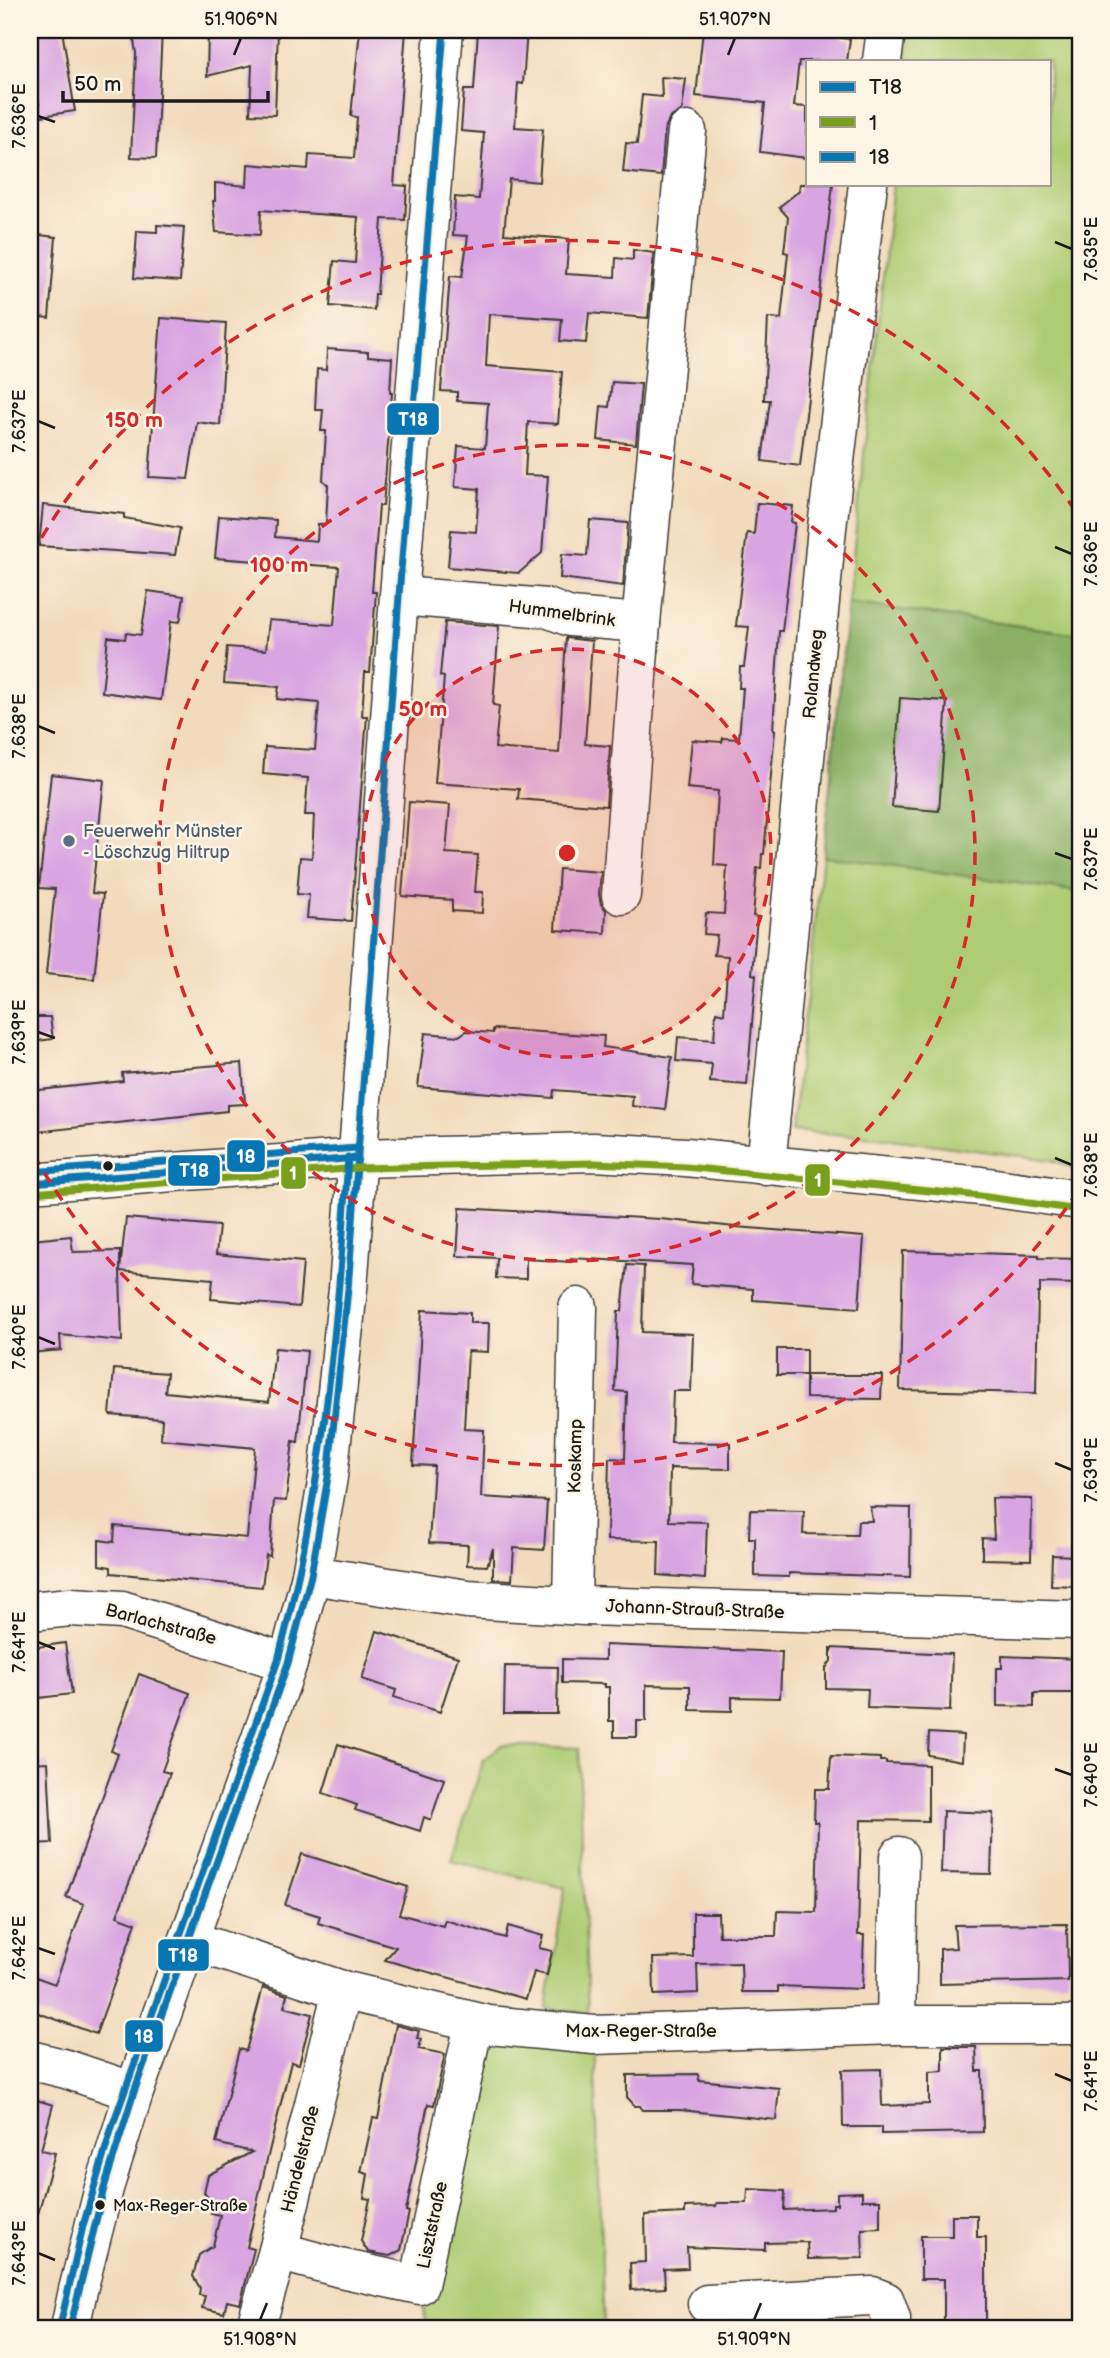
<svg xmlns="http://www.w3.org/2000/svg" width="1110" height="2358" font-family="'Balsamiq Sans',sans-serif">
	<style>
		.green { fill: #aecc73; stroke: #657448; stroke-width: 2 }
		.forest { fill: #8ab065; stroke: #536640; stroke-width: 2 }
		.building { fill: #d9a4e2 }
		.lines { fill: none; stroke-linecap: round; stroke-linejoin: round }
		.minor-casing { stroke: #3c3934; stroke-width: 41 }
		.minor { stroke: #fff; stroke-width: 38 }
		.bus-1-casing { stroke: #fcf5e5; stroke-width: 12 }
		.bus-2-casing { stroke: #fcf5e5; stroke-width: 12 }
		.bus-3-casing { stroke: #fcf5e5; stroke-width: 12 }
		.bus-1 { stroke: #0776b2; stroke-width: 7 }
		.bus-2 { stroke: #7a9f1d; stroke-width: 7 }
		.bus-3 { stroke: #0776b2; stroke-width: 7 }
		.ticks { fill: none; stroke: #1c1c1c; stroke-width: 2.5 }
		.ring { fill: none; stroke: #d62828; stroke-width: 3.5; stroke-dasharray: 12 9 }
		.service-dot { fill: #5c6f8a; stroke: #fcf5e5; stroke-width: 2.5 }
		.bus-dot { fill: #1c1c1c; stroke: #fcf5e5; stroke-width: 2.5 }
		.labels { text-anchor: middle; stroke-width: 5; stroke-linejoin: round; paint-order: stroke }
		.bus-label { font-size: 16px; fill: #1c1c1c; stroke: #fcf5e5; text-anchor: start }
		.street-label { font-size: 18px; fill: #1c1c1c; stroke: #fcf5e5 }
		.service-label { font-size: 18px; fill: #4e5e75; stroke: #fcf5e5; text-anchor: start }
		.centre { fill: #d62828; stroke: #fcf5e5; stroke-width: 3.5 }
		.ring-label { font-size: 21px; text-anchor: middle; font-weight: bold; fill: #d62828; stroke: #fcf5e5; stroke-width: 5; stroke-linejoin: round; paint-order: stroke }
		.line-badge { stroke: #fcf5e5; stroke-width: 2.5 }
		.badge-label { font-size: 19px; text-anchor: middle; font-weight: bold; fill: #fff }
		.neatline { fill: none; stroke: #1c1c1c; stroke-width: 2.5 }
		.ticks-label { font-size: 18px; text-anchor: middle; fill: #1c1c1c }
	</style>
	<rect width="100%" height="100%" fill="#fcf5e5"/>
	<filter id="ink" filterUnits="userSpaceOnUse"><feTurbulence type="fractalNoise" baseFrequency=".0143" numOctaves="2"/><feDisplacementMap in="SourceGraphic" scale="14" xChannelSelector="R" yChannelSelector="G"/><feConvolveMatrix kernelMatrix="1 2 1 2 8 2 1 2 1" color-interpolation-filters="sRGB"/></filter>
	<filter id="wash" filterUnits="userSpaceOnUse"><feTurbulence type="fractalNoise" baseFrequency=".00686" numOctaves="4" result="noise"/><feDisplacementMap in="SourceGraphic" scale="28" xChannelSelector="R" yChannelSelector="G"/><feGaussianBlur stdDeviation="1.57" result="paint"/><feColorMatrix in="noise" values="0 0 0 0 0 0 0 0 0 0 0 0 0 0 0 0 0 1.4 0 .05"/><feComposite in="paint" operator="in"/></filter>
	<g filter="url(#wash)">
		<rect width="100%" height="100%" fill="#f2dbbc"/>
		<g class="green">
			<polygon points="909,30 1080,30 1080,634 848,603 893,184 1049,184 1049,61 906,61"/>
			<polygon points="823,855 1080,891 1080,1170 1051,1160 877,1137 792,1131"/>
			<polygon points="502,1745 579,1748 588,2013 546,2008 565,1888 451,1860 484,1759"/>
			<polygon points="474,2023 594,2035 604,2328 427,2328 419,2285"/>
		</g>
		<polygon class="forest" points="848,603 1080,634 1080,892 823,856"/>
		<g id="blocks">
			<g class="building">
				<polygon points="30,30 62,30 75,111 41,116 34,71 30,71"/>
				<polygon points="162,30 156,158 131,157 136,53 133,34"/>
				<polygon points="208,30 278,30 275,115 250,114 252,65 207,76"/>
				<polygon points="360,30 406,30 394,185 407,186 405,220 382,219 377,294 375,294 374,310 330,306 334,261 355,263 358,217 261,210 260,235 216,232 213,201 215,201 215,183 247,186 248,164 308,169 309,155 354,158 357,117 351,116"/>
				<polygon points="478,30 527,30 523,84 518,83 515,127 543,129 539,182 509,179 504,234 569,239 566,274 615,277 616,258 633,260 633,250 654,253 648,318 589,313 586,343 560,341 562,319 489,314 486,366 562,372 558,424 528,422 525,475 548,476 542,553 519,573 448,567 451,530 476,532 479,489 455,487 458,446 485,448 488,403 457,401 457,392 441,391 450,276 462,277 468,236 453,235 455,197 479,199 484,133 461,131 464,90 474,90"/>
				<polygon points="703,30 843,30 842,38 850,39 847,61 799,61 794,106 807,107 807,158 760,152 765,103 696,96"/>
				<polygon points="661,77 686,79 682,110 670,118 665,128 661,176 623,172 626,143 637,144 642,95 662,97"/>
				<polygon points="800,184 833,184 800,466 762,461 770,400 764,400 768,318 781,319 788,253 784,252 788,217 779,207 799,191"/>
				<polygon points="157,225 184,227 180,281 134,278 137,231 157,232"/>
				<polygon points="30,234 56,237 49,318 30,316"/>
				<polygon points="161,318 226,323 220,425 197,422 188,479 149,477"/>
				<polygon points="327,349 368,352 368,356 392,358 390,393 392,393 383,506 379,506 372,592 376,592 370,672 365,672 362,716 367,716 351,921 307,918 309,895 297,894 300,857 312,858 314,815 305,815 308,778 263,774 265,747 315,750 319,703 277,699 279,687 224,683 227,647 266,650 269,620 334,625 339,567 215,558 219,516 276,520 275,537 317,541 318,524 326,524 328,485 323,480 326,431 321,431 323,410 315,410 317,369 326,370"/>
				<polygon points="612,382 641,384 636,444 598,440 601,406 609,407"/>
				<polygon points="757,503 793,506 791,522 795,523 782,631 779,631 773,730 775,730 764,854 762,854 761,868 757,868 753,916 757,917 752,974 756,975 747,1085 710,1082 712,1064 676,1061 678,1037 714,1040 716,1012 724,1014 728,956 714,955 717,935 704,934 706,913 724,914 727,866 714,865 718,791 687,788 692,740 722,742 723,738 739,739 743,688 739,688 740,667 744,667 749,627 736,626 747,533 754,534"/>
				<polygon points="43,505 124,514 124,518 180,528 175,555 39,546"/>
				<polygon points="590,520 628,523 623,586 560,578 562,554 587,556"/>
				<polygon points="148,591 184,596 180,622 171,621 161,700 102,692 108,637 125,639 126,633 141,635"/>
				<polygon points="445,622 499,626 493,705 499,706 495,748 559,753 566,638 592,641 585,744 610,746 606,806 518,799 519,789 435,783 444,677 440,676"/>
				<polygon points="900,698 947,701 939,811 892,807"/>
				<polygon points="51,774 104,780 92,893 103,894 94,979 46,974 55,889 39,888"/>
				<polygon points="409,802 450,805 446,853 478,855 475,892 483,892 482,913 452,911 452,900 402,896"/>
				<polygon points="559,869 601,872 599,894 601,904 606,910 605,933 555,930"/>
				<polygon points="30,1017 50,1017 53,1039 30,1042"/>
				<polygon points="493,1029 604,1036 603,1047 672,1057 665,1110 632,1106 633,1096 554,1090 553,1098 418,1087 425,1033 459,1036 466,1031 493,1033"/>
				<polygon points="242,1063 245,1104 227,1105 227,1111 35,1132 30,1091 123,1081 122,1073"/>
				<polygon points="460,1208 660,1219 735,1227 864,1237 859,1308 753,1300 753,1289 691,1284 693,1265 571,1258 571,1262 526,1259 526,1279 496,1278 497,1258 457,1256"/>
				<polygon points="126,1218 219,1226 216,1254 303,1262 299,1307 211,1299 213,1279 120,1271 122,1341 60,1335 61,1350 30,1353 30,1247 33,1247 32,1240 71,1236 73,1252 120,1251 120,1270"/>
				<polygon points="903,1251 1039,1255 1039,1258 1080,1259 1080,1284 1040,1283 1040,1293 1038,1293 1036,1393 900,1390"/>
				<polygon points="627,1265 644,1266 642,1332 693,1334 691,1391 673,1391 671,1442 730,1443 730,1469 670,1468 669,1521 707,1522 705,1579 658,1575 659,1541 607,1540 609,1458 625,1459 627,1392 615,1391 618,1311 622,1311"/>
				<polygon points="422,1310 470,1313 470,1323 489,1323 488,1352 468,1351 464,1429 484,1430 481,1497 547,1501 544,1550 514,1548 512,1580 493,1579 493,1548 487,1566 467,1565 468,1545 429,1543 434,1466 413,1465"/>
				<polygon points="275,1348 307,1351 298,1442 293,1441 286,1501 274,1500 270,1556 266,1555 262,1587 111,1573 111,1567 99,1565 99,1540 114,1542 115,1526 247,1538 255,1448 161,1439 162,1419 110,1415 114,1369 167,1373 165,1392 269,1402"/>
				<rect x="777" y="1349" width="29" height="26"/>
				<polygon points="806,1375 882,1375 881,1399 806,1398"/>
				<polygon points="992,1498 1032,1499 1031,1560 982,1559 982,1538 994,1539"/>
				<polygon points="870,1507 911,1508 910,1577 789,1573 789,1577 755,1576 755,1538 749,1538 750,1510 804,1511 803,1534 857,1535 858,1521 872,1521"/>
				<polygon points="1052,1555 1075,1556 1075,1586 1051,1585"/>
				<polygon points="377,1631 458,1657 440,1712 394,1697 396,1690 362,1679"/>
				<polygon points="65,1643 72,1694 30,1699 30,1648"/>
				<polygon points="605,1645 782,1652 780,1698 732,1697 732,1711 690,1710 690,1686 646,1685 646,1721 637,1721 637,1737 614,1737 614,1721 609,1721 609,1687 605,1687 605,1684 562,1683 562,1659 605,1660"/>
				<polygon points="831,1648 952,1654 950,1711 867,1708 868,1689 826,1688 826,1668 831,1661"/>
				<polygon points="1002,1656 1080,1659 1080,1693 1034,1693 1034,1707 997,1706 997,1668 1002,1668"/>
				<polygon points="505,1666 558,1667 557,1714 504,1714"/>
				<polygon points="139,1674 190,1693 162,1771 170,1773 117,1916 136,1923 96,2034 30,2010 30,1975 55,1984 84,1904 66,1897 118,1754 111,1751"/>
				<polygon points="929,1733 963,1735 962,1761 928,1755"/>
				<polygon points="338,1744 444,1779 431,1820 424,1817 420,1831 355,1810 357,1805 323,1793"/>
				<polygon points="831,1756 880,1758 880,1761 886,1761 886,1763 928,1765 928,1821 861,1820 858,1935 864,1935 862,1989 778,1986 778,1992 742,1992 741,1963 697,1964 698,1993 654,1995 653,1958 693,1957 693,1913 718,1913 719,1936 776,1936 777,1911 816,1912 818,1822 814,1822 815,1789 829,1789"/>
				<polygon points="48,1762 52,1843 30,1844 30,1763"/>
				<polygon points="943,1811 993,1813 991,1874 941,1873"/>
				<polygon points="302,1854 408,1887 399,1914 443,1926 445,1920 505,1938 508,1926 543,1936 539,1948 552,1951 547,1975 534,1972 526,1999 385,1960 396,1947 318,1923 320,1916 285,1905"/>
				<polygon points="1067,1924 1068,1981 940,1984 940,1949 956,1948 954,1925"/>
				<polygon points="263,1987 287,1995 284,2007 312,2014 299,2064 291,2062 265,2168 247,2247 254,2249 243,2293 240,2304 227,2301 224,2313 202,2308 205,2296 199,2295 200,2288 193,2276 199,2255 213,2246 220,2215 211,2213 213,2206 204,2192 208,2175 252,2152 216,2143 239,2049 246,2051"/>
				<polygon points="396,2025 419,2031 417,2038 421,2039 419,2049 445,2054 434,2105 428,2104 406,2211 409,2212 401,2250 390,2256 368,2252 361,2241 370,2199 364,2198 368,2174 361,2172 373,2118 378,2119"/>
				<polygon points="943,2047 976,2047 977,2071 982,2071 983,2132 881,2134 881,2127 843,2127 842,2070 881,2069 882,2106 929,2104 929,2072 943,2071"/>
				<polygon points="698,2074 699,2080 779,2088 776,2120 680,2110 643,2110 640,2106 635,2106 627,2097 627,2075"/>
				<polygon points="30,2098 53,2105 41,2150 55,2153 36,2221 30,2220"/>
				<polygon points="748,2189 785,2191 784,2210 833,2208 833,2204 837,2204 837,2193 862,2192 862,2200 880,2200 880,2228 862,2229 863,2258 808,2259 807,2242 765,2243 765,2250 687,2247 688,2268 664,2269 665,2288 631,2290 630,2263 646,2262 645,2215 685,2213 685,2207 716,2206 717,2203 747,2203"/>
				<polygon points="952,2215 977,2215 977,2237 986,2237 986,2326 944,2328 944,2279 921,2279 921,2236 952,2236"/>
			</g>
		</g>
	</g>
	<g filter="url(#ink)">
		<use href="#blocks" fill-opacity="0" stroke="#3c3934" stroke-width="2"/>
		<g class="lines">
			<defs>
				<g id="minor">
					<polyline points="882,61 886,30"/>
					<polyline points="399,596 547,608 570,617 641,623"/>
					<polyline points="621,895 641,623 687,131"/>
					<polyline points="766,1166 827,528 868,184"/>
					<polyline points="30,1183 358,1158 594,1152 686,1157 981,1186 1080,1200"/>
					<polyline points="311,1575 467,1599 584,1606 1080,1620"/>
					<polyline points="572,1605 578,1307"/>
					<polyline points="30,1611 71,1607 122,1610 288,1663"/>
					<polyline points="189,1940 342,1990 489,2025 594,2035 896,2025 1080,2025"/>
					<polyline points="896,2025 899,1856"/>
					<polyline points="30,2060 66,2069 134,2092"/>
					<polyline points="278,2251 340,2268 419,2285 474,2023"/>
					<polyline points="707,2304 872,2296 885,2301 891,2318 891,2328"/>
					<polyline points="256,2326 278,2251 342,1990"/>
					<polyline points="70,2328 78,2290 104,2188 134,2092 288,1663 311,1575 328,1477 348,1289 399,596 444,30"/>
				</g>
			</defs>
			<use href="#minor" class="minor-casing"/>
			<use href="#minor" class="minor"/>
			<defs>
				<g id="bus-1">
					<polyline points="30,1183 358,1158"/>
					<polyline points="70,2328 104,2188 134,2092 288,1663 311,1575 328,1477 348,1289 399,596 444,30"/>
				</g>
				<polyline id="bus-2" points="31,1193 359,1168 594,1163 685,1167 980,1196 1079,1210"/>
				<g id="bus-3">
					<polyline points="30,1172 357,1148"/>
					<path d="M60 2326 83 2226 112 2127 278 1660C322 1497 338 1326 348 1157"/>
				</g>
			</defs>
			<use href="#bus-1" class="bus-1-casing"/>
			<use href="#bus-2" class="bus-2-casing"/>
			<use href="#bus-3" class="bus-3-casing"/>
			<use href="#bus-1" class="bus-1"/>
			<use href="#bus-2" class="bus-2"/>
			<use href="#bus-3" class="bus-3"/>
		</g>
	</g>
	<path class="ticks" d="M234 55 241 38M728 55 735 38M38 116 55 122M1055 242 1072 249M38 421 55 428M1055 547 1072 554M38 726 55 733M1055 853 1072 859M38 1032 55 1038M1055 1158 1072 1165M38 1337 55 1344M1055 1463 1072 1470M38 1642 55 1649M1055 1769 1072 1775M38 1948 55 1954M1055 2074 1072 2081M38 2253 55 2260M260 2320 267 2303M754 2320 761 2303"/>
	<circle cx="567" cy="853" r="204" fill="#d62828" fill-opacity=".12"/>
	<g class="ring">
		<circle cx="567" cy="853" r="204"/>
		<circle cx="567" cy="853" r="408"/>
		<path d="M1078 1191A613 613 0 0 1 31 1150M31 556A613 613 0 0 1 1078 515"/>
	</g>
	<circle class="service-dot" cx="69" cy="841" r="7"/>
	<g class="bus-dot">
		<circle cx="108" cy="1166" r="6"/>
		<circle cx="100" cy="2205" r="6"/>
	</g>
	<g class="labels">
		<g class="bus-label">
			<text x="113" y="2211">Max-Reger-Straße</text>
		</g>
		<g class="street-label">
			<text transform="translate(562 613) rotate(8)" y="6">Hummelbrink</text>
			<text transform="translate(813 674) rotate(-85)" y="6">Rolandweg</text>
			<text transform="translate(575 1456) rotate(-89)" y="6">Koskamp</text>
			<text transform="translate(695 1609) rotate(2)" y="6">Johann-Strauß-Straße</text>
			<text transform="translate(161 1624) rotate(15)" y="6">Barlachstraße</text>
			<text x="641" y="2037">Max-Reger-Straße</text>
			<text transform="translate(300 2159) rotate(-76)" y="6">Händelstraße</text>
			<text transform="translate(432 2225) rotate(-78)" y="6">Lisztstraße</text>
		</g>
		<g class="service-label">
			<text x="83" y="837">Feuerwehr Münster<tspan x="83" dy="21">- Löschzug Hiltrup</tspan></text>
		</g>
	</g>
	<circle cx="567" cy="853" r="10" class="centre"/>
	<g class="ring-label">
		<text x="134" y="427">150 m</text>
		<text x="279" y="572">100 m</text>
		<text x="423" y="716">50 m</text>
	</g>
	<g class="line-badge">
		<rect x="386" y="402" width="54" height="34" rx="7" fill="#0776b2"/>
		<rect x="226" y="1139" width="40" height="34" rx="7" fill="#0776b2"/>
		<rect x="167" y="1154" width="54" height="33" rx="7" fill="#0776b2"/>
		<rect x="280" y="1156" width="27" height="34" rx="7" fill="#7a9f1d"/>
		<rect x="804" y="1163" width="27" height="34" rx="7" fill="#7a9f1d"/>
		<rect x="157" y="1938" width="53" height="34" rx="7" fill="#0776b2"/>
		<rect x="124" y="2019" width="40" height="34" rx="7" fill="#0776b2"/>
	</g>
	<g class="badge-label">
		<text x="413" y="426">T18</text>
		<text x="246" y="1163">18</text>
		<text x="194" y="1177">T18</text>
		<text x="293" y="1180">1</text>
		<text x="818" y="1187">1</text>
		<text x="183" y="1962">T18</text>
		<text x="144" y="2043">18</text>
	</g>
	<rect width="1110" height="2358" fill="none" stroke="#fcf5e5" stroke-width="77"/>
	<rect x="806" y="60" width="245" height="126" fill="#fcf5e5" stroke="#a29e95" stroke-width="2"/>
	<rect x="820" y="82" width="35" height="10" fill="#0776b2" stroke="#a29e95" stroke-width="2"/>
	<text x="869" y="94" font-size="21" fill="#1c1c1c">T18</text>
	<rect x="820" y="117" width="35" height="10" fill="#7a9f1d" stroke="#a29e95" stroke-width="2"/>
	<text x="869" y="130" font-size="21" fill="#1c1c1c">1</text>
	<rect x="820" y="152" width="35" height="10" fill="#0776b2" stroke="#a29e95" stroke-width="2"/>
	<text x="869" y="164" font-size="21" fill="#1c1c1c">18</text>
	<path d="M63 91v10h205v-10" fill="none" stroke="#1c1c1c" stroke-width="3.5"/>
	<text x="74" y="91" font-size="21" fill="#1c1c1c" stroke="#fcf5e5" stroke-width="5" paint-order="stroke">50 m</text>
	<rect x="38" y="38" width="1034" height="2282" class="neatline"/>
	<g class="ticks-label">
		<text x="241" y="25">51.906°N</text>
		<text x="735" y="25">51.907°N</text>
		<text transform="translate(19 116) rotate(-90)" y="6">7.636°E</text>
		<text transform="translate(1091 249) rotate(-90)" y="6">7.635°E</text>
		<text transform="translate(19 421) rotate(-90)" y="6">7.637°E</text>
		<text transform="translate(1091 554) rotate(-90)" y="6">7.636°E</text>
		<text transform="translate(19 726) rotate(-90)" y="6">7.638°E</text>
		<text transform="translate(1091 859) rotate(-90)" y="6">7.637°E</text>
		<text transform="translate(19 1032) rotate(-90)" y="6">7.639°E</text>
		<text transform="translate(1091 1165) rotate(-90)" y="6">7.638°E</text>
		<text transform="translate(19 1337) rotate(-90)" y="6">7.640°E</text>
		<text transform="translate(1091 1470) rotate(-90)" y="6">7.639°E</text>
		<text transform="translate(19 1642) rotate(-90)" y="6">7.641°E</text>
		<text transform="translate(1091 1775) rotate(-90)" y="6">7.640°E</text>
		<text transform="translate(19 1948) rotate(-90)" y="6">7.642°E</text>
		<text transform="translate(1091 2081) rotate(-90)" y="6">7.641°E</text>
		<text transform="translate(19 2253) rotate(-90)" y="6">7.643°E</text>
		<text x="260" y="2345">51.908°N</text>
		<text x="754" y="2345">51.909°N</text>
	</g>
</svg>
